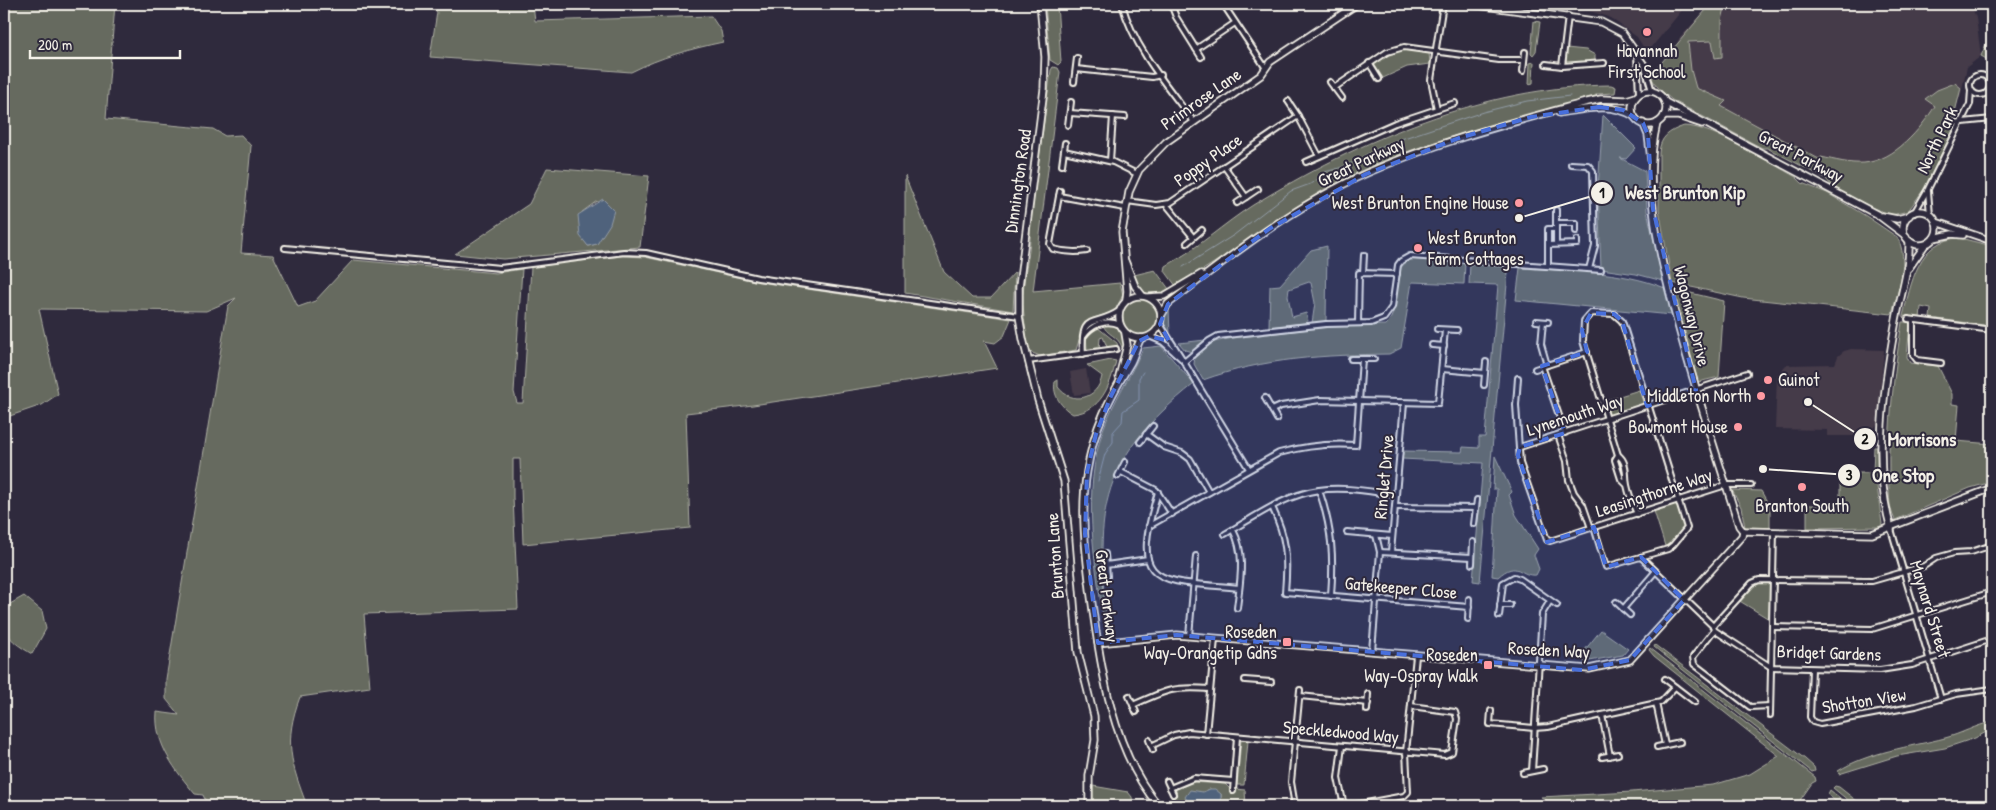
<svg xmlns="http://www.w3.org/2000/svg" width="1996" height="810" font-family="'Patrick Hand',sans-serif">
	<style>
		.built { fill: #453a49 }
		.green { fill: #666b5e; stroke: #adaea3; fill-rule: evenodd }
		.water { fill: #50627b; stroke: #929ba7 }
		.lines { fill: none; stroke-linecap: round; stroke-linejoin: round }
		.stream { stroke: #929ba7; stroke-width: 1 }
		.street-casing { stroke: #f4f1e8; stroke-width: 8 }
		.secondary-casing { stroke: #f4f1e8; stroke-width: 9 }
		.street { stroke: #2f2a3d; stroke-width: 4 }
		.secondary { stroke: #2f2a3d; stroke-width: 5.5 }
		.marked { fill: #486fdb; fill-opacity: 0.2; stroke: #486fdb; stroke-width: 4; stroke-dasharray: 10 6; stroke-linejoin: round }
		.poi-dot { fill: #ff9aa2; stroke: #2f2a3d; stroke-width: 2 }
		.labels { text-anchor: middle; stroke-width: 4; stroke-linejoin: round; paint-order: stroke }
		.poi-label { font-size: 18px; fill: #f4f1e8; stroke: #2f2a3d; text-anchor: end }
		.street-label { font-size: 18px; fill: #f4f1e8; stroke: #2f2a3d }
		.leader { fill: none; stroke: #f4f1e8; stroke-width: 2 }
		.callout-dot { fill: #f4f1e8; stroke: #2f2a3d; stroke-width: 2 }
		.mark-label { font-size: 15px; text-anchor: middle; font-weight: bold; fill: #111 }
		.callout-label { font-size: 19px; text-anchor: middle; font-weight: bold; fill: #f4f1e8; stroke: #2f2a3d; stroke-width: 4; stroke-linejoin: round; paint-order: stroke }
	</style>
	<rect width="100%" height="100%" fill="#2f2a3d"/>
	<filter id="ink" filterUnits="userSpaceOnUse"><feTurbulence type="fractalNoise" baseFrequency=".02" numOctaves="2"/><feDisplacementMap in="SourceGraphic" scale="10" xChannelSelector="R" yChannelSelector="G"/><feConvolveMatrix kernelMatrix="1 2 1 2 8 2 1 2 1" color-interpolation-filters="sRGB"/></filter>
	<g filter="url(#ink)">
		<g class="built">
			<polygon points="1540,4 1687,4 1647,53 1637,37 1609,17 1586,10"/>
			<polygon points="1711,4 1971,4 1976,18 1981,56 1967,67 1960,97 1946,120 1863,170 1820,159 1680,85 1675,49 1679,39"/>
			<polygon points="1851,349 1884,350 1877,424 1869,436 1827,436 1827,430 1775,429 1777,375 1786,365 1835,364 1838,356 1844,351"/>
			<polygon points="1086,369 1090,393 1074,395 1070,372"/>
		</g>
		<g class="green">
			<path d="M4 4H115L106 119 213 129 225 136 241 135 251 146 241 253 273 255 298 307 315 301 353 260 496 273 522 269 514 392 517 403H523L531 267 622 256 645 257 759 282 1011 319 1004 336 995 343 984 341 997 368 753 405 686 413 690 528 523 544 520 459H513V497L518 609 364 614 370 687 300 697C283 742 291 763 307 806H208L203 795 195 794C176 771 154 744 157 712L179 715 166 699V679L228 306 236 298 206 311 39 309 58 394 42 405 4 418Z"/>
			<path d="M426 4H533L535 21 711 16 721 31 723 42C690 49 661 57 631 72L430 57 437 12Z"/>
			<polygon points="1045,4 1057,4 1061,62 1058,65 1050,60"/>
			<path d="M1711 4H1726L1722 20V57L1715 58 1712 41 1688 42 1691 70 1696 88 1726 101 1721 106 1819 159 1821 157C1835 160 1849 164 1864 163 1895 160 1920 130 1935 106L1925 99 1937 90 1955 83 1961 88 1952 124 1955 126 1924 189 1908 211 1892 215 1873 208 1833 187 1825 178 1767 148H1762L1672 100C1664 93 1653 85 1651 75Z"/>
			<polygon points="1534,21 1540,22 1536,51 1533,55 1531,53"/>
			<polygon points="1992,30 1992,62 1981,56"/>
			<polygon points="1566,48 1586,50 1595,55 1595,62 1566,64"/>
			<polygon points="1402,50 1429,52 1430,64 1407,67 1383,78 1374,64 1393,52"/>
			<polygon points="1534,62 1533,83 1529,84 1530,63"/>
			<path d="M1053 67 1058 68 1060 72 1033 291 1120 283 1123 295 1114 312 1093 318 1084 324 1076 350 1040 356 1030 352C1024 327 1021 301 1025 275 1028 257 1031 244 1030 225L1051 70Z"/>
			<path d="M1611 85 1616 87 1615 93 1596 94 1597 97 1586 101C1498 123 1406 144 1325 189 1273 219 1228 257 1176 286L1165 271 1166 266C1197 249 1223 224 1253 205 1359 140 1485 86 1611 85Z"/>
			<polygon points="1603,115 1636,148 1626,159 1620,158 1645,171 1647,211 1663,281 1636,274 1601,269 1598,188"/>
			<path d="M1684 126C1713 126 1768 162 1796 177L1802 183 1827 193 1866 216 1897 237C1910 260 1898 289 1892 314L1743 298 1672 283 1659 209V153C1660 137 1669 131 1684 126Z"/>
			<path d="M547 168 649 176 640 247 503 259 455 254 529 204ZM597 201 604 231 597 244 588 246 585 241 582 212Z"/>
			<polygon points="905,176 944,272 972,298 991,298 1015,272 1013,311 905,293"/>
			<path d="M1960 238 1992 246V326L1930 318 1931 309 1921 307 1920 319 1903 316C1911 284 1918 239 1960 238Z"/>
			<polygon points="1327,246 1326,321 1312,323 1315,303 1311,283 1309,282 1289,289 1288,296 1292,317 1306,313 1308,321 1306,323 1269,327 1270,286 1280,285 1311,250"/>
			<path d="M1413 259 1465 262 1464 284 1412 282 1401 348 1389 354C1325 355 1264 358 1203 380L1194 364 1195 356 1214 342 1233 338 1327 327 1385 325C1405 310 1384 268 1413 259Z"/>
			<path d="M1470 263C1482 264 1504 260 1508 273L1480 582 1473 581 1483 463 1402 459V451L1462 452 1463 447 1479 448V437H1485L1498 285 1469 284Z"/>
			<path d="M1520 268C1567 271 1620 270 1665 288L1672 315 1516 300Z"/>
			<path d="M1155 270 1169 289C1150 300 1141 294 1134 275Z"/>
			<polygon points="1674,289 1724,301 1719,377 1698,382"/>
			<circle cx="1140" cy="317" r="18"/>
			<path d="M1169 308 1170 335C1162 326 1162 318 1169 308Z"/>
			<path d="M1902 322H1910L1907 357 1910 363 1938 366 1952 394V404L1959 405 1956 441 1992 444V482L1970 488 1895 520C1888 507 1889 490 1889 475 1888 423 1894 373 1902 322Z"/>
			<path d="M1106 324C1122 325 1126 339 1123 353 1121 335 1108 337 1103 325Z"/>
			<polygon points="1097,327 1117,343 1118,347 1107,347 1103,337 1100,338 1099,349 1087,350 1086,334"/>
			<polygon points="1205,340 1192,352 1185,350 1179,343"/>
			<path d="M1161 346 1194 384C1101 458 1094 509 1107 622H1104C1094 559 1082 492 1103 430 1113 401 1131 376 1143 348Z"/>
			<path d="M1111 360 1116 361C1110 386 1101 411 1073 414 1062 408 1052 395 1055 382L1058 380V387C1072 406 1098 399 1102 376L1087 365Z"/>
			<polygon points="1639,390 1644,405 1609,416 1604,401"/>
			<polygon points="1874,447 1877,447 1877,486 1882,524 1880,527 1807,528 1807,505 1840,505 1840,473 1873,473"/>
			<path d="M1495 456 1512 492 1509 495 1516 515 1538 549 1534 555 1539 569 1536 575C1520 577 1518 559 1498 577L1492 576 1497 489H1493Z"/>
			<polygon points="1732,490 1761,491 1770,507 1770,528 1745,527 1741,507"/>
			<polygon points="1676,504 1685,528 1671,544 1665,546 1654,511"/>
			<polygon points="1759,580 1768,581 1770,584 1769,619 1738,600 1752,587 1752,584"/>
			<path d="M24 596 42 611 46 629 32 654C6 638 2 634 10 604Z"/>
			<polygon points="1601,630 1628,649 1623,655 1584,662 1584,651"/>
			<polygon points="1655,645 1805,759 1814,767 1815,771 1812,772 1654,647"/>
			<polygon points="1650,648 1815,777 1816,781 1812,783 1796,806 1556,806 1541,797 1632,792 1713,785 1750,774 1779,756 1654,656 1649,650"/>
			<path d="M1992 722V729L1975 738 1945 748 1897 756 1839 774 1838 771C1868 752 1910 747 1945 738 1961 734 1976 725 1992 722Z"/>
			<polygon points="1241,740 1248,741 1244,785 1237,785"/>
			<polygon points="1191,782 1225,784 1230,789 1230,793 1234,793 1235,789 1245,790 1246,806 1221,806 1221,794 1210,789 1203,792 1189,803 1197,806 1176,806 1171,798 1176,796 1176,788"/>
			<polygon points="1093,786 1128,792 1132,797 1133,806 1093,806"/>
			<polygon points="1835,786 1839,787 1863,806 1855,806 1833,788"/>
			<path d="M1830 790 1850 806C1840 806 1834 801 1828 794Z"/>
		</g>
		<g class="water">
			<polygon points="603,199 614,210 610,224 597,244 588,246 580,236 578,215"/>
			<path d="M1210 789H1215L1221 794V806C1209 806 1192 810 1185 797L1190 790 1203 792Z"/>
		</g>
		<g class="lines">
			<g class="stream">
				<polyline points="1183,267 1234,235 1291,191 1313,183 1325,172 1346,166 1386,144 1483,112 1527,101 1570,96"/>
				<polyline points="1098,481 1105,454 1113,442 1113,432 1122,422 1123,411 1139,400 1139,378 1143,372"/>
			</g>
			<defs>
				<g id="street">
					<path d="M1122 4C1134 48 1167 86 1194 122"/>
					<polyline points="1171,4 1176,17 1201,57"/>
					<polyline points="1223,4 1265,67"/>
					<polyline points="1277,4 1278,5"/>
					<polyline points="1196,49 1235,23"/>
					<polyline points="1637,54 1644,64 1652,91"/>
					<polyline points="1637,54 1639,94"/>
					<polyline points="1369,63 1379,79"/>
					<polyline points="1546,64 1562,66 1604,63"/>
					<polyline points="1562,66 1568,16"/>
					<polyline points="1076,69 1152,77 1161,75"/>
					<polyline points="1523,71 1525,52"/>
					<circle cx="1980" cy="85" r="10"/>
					<polyline points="1074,82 1077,58"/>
					<polyline points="1330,82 1342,98"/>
					<polyline points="1334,88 1387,52 1404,47 1499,60 1524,60"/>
					<polyline points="1437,109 1431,80 1443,4"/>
					<polyline points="1070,113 1125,117"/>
					<polyline points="1298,116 1319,156"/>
					<polyline points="1953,123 1992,119"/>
					<polyline points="1068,125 1071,102"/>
					<polyline points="1064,151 1113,162 1137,174"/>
					<polyline points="1110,161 1113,116"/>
					<polyline points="1306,162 1395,123 1455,103"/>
					<polyline points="1571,164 1588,165 1593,171 1595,246 1589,269"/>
					<polyline points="1062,165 1065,143"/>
					<polyline points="1224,166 1246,197"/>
					<path d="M1060 191 1050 244 1053 249C1064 252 1075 253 1087 251"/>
					<polyline points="1928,191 1930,215"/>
					<polyline points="1059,196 1125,208"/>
					<polyline points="1127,201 1156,205 1170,203 1298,116 1288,101"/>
					<polyline points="1237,203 1258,189"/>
					<polyline points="1166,204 1193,237"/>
					<polyline points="1556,210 1556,244"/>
					<polyline points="1914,213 1928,189 1965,114 1970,104 1971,90"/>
					<polyline points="1556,223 1576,223 1576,231"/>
					<polyline points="1187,243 1202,230"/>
					<polyline points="1548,245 1577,244 1577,240"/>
					<polyline points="285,248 500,268 624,252 646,253 758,278 1019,316"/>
					<polyline points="1548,266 1548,229 1556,229"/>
					<polyline points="1363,273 1364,255"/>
					<polyline points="1908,319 1992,330"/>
					<polyline points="1913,320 1913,355 1917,360 1941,363"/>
					<polyline points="1536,321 1548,322"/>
					<polyline points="1543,322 1541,344 1547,365"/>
					<polyline points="1358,323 1359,273 1397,274"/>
					<polyline points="1437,329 1457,330"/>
					<polyline points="1149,336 1163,342 1183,360 1160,324"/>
					<path d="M1083 337C1091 325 1106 318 1120 325"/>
					<polyline points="1432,345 1444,346"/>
					<path d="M1083 354C1080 311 1094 328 1119 311"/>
					<polyline points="1351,359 1374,359"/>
					<polyline points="1028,361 1116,349"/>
					<polyline points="1184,362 1209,341 1218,336 1326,324 1371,323 1384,318 1392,307 1398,265 1401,261 1410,256 1601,270"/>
					<polyline points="1184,362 1249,469"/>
					<polyline points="1542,366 1565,433"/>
					<polyline points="1442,369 1485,373"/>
					<polyline points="1535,369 1587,352"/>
					<polyline points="1518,378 1516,405 1520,463 1547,540 1550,541 1726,485 1751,485"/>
					<polyline points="1484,385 1486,362"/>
					<polyline points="1265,398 1277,419"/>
					<polyline points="1272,410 1281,406 1320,400 1438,403 1445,330"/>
					<polyline points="1146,434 1164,447 1182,453 1190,459 1209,492"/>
					<polyline points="1558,435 1567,461 1569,480 1574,493 1583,505 1591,528"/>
					<polyline points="1140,442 1153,426"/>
					<polyline points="1520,447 1747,373"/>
					<polyline points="1121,472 1156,490 1172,514"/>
					<polyline points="1118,476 1125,462"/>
					<path d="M1626 484 1621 479 1615 460 1618 455C1628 462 1625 476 1627 485 1629 495 1633 505 1637 514"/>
					<path d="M1319 490C1332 528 1334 556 1331 596"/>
					<path d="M1158 492C1129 588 1156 580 1239 588"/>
					<path d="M1272 507C1287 538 1288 558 1285 592L1469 607"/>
					<polyline points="1395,507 1476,508"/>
					<polyline points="1474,524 1477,500"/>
					<path d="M1149 526 1279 453C1304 446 1329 443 1356 445L1362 359"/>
					<polyline points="1594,527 1606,567 1668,549 1673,545 1687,528 1622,321 1614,314 1591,313 1584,321 1583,341 1618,455"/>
					<polyline points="1891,529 1941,699"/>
					<path d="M1233 530C1246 554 1240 582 1237 608"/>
					<polyline points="1347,532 1392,536"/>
					<path d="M1225 534C1255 517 1284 495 1319 490 1344 486 1371 492 1396 495"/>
					<polyline points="1380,552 1472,557"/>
					<polyline points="1391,552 1404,403"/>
					<polyline points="1105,554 1107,576"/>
					<polyline points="1641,557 1713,626 1714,630 1771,667 1880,670 1912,665 1992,639"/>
					<polyline points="1472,564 1473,542"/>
					<polyline points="1106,565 1148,559"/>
					<polyline points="1616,602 1630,615"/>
					<polyline points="1500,605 1510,605"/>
					<polyline points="1623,609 1655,572"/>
					<polyline points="1499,616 1503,583 1514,577 1520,579 1557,605"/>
					<polyline points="1468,619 1469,599"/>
					<polyline points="1713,626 1752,583 1759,580 1872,581 1924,566 1936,558 1954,553 1971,552 1992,545"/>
					<polyline points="1772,627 1872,629 1992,592"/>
					<polyline points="1714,630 1693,657 1694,664 1750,707 1770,706"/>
					<polyline points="1189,636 1196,556"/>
					<polyline points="1372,651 1380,552 1376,535"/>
					<polyline points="1812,669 1810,717 1813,722 1820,724 1916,706 1956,694 1992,689"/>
					<polyline points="1665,679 1695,702"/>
					<polyline points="1245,680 1271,682"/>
					<polyline points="1129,696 1136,712"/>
					<polyline points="1300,696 1368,703"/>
					<polyline points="1656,703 1665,745"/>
					<path d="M1133 705C1166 690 1174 686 1210 689"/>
					<polyline points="1367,710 1368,694"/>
					<polyline points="1491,711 1490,724 1534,728 1548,727 1661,702 1675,687"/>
					<polyline points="1602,715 1610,756"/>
					<polyline points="1770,715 1774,532"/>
					<polyline points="1206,734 1215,639"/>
					<polyline points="1149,740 1153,750"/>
					<polyline points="1151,746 1174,735 1189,732 1445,755 1452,752 1457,719 1455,712 1411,706"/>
					<polyline points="1342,746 1338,778 1344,806"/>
					<polyline points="1657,747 1680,742"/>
					<polyline points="1602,757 1618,754"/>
					<polyline points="1532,771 1542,614 1550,601"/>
					<polyline points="1523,773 1543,769"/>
					<polyline points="1167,781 1173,794"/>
					<polyline points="1170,788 1194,778 1233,781"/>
					<polyline points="1233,791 1237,737"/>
					<polyline points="1295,806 1291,782 1300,690"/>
					<polyline points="1350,806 1404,796 1408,792 1406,752 1416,656"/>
				</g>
				<g id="secondary">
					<polyline points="1040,4 1045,57 1044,89 1019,287 1019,316 1023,339 1038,400 1064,481 1078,652 1094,716 1095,740 1089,776 1089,806"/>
					<polyline points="1470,4 1601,22 1622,33 1637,54"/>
					<circle cx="1649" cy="108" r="17"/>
					<polyline points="1665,102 1878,215 1906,236"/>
					<path d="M1559 113C1586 109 1610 102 1634 116"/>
					<polyline points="1664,116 1678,116 1702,124"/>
					<polyline points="1643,123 1648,135 1651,160"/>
					<path d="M1657 123C1641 190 1661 261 1678 325 1696 393 1718 459 1739 526L1743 531"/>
					<circle cx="1920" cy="228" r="17"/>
					<polyline points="1882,216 1897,219 1909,216"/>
					<polyline points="1936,222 1992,241"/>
					<polyline points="1934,238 1952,234 1963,235"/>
					<polyline points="1125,261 1135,286 1142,295"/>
					<polyline points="1909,268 1925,245"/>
					<circle cx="1140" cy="317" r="21"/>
					<polyline points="1149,297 1164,296 1201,274"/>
					<polyline points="1126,300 1127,291 1122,232 1129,192 1139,170 1166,142 1261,75 1270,62 1357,4"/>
					<path d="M1161 316 1168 304C1231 255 1294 206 1367 173 1436 142 1510 123 1583 103L1601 99 1626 100 1636 97"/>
					<path d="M1141 338C1137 345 1135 354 1131 362 1109 399 1094 427 1087 471 1080 512 1086 555 1091 596 1100 665 1112 752 1159 806"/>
					<polyline points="1119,377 1127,345 1125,333"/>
					<path d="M1891 529C1872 462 1884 386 1896 320 1901 293 1910 268 1909 241"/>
					<polyline points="1743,531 1872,534 1992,488"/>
					<polyline points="1098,643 1177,635 1589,669 1630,660 1742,536 1743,531"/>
				</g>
			</defs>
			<use href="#street" class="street-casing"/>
			<use href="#secondary" class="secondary-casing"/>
			<use href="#street" class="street"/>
			<use href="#secondary" class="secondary"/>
		</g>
	</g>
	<path class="marked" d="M1599 107 1623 110 1643 123 1648 135 1653 209 1696 390 1647 406 1622 321 1614 314 1591 313 1582 330 1587 352 1542 366 1565 433 1520 447 1518 455 1547 542 1594 527 1606 567 1641 557 1684 600 1630 660 1582 670 1177 635 1098 643 1085 534 1087 472 1096 434 1111 396 1139 341 1149 336 1169 341 1160 324 1168 304 1269 229 1366 174 1459 138 1531 117Z"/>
	<g class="poi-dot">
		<circle cx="1647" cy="32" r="5"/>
		<circle cx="1519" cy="203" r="5"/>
		<circle cx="1418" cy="248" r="5"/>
		<circle cx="1768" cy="380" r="5"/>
		<circle cx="1761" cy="396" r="5"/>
		<circle cx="1738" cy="427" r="5"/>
		<circle cx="1802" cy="487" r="5"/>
		<rect x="1282" y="637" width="10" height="10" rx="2.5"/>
		<rect x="1483" y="660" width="10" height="10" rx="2.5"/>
	</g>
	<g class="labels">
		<g class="poi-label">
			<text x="1647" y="57" text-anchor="middle">Havannah<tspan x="1647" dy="21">First School</tspan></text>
			<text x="1509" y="209">West Brunton Engine House</text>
			<text x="1428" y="244" text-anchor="start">West Brunton<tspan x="1428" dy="21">Farm Cottages</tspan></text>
			<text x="1778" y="386" text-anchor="start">Guinot</text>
			<text x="1751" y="402">Middleton North</text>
			<text x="1728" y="433">Bowmont House</text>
			<text x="1802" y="512" text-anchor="middle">Branton South</text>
			<text x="1277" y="638">Roseden<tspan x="1277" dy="21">Way-Orangetip Gdns</tspan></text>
			<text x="1478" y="661">Roseden<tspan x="1478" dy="21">Way-Ospray Walk</tspan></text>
		</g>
		<g class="street-label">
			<text transform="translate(1201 99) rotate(-35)" y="6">Primrose Lane</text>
			<text transform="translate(1937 140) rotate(-64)" y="6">North Park</text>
			<text transform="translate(1801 156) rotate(28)" y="6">Great Parkway</text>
			<text transform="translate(1208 160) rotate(-35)" y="6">Poppy Place</text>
			<text transform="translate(1361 162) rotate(-25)" y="6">Great Parkway</text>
			<text transform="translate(1018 181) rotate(-82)" y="6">Dinnington Road</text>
			<text transform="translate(1692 316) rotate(76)" y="6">Wagonway Drive</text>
			<text transform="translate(1575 415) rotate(-18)" y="6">Lynemouth Way</text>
			<text transform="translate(1384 477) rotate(-85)" y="6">Ringlet Drive</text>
			<text transform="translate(1654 493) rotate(-18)" y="6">Leasingthorne Way</text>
			<text transform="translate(1055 556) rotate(-94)" y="6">Brunton Lane</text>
			<text transform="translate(1401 588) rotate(5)" y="6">Gatekeeper Close</text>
			<text transform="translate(1107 596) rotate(83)" y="6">Great Parkway</text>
			<text transform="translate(1930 609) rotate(73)" y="6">Maynard Street</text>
			<text transform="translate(1549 650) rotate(3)" y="6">Roseden Way</text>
			<text transform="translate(1829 653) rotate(2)" y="6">Bridget Gardens</text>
			<text transform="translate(1864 701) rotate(-9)" y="6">Shotton View</text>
			<text transform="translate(1341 732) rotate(5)" y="6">Speckledwood Way</text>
		</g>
	</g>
	<path class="leader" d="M1519 218L1602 193M1808 402L1865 439M1763 469L1849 475"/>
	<g class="callout-dot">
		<circle cx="1519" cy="218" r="5"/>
		<circle cx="1808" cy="402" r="5"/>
		<circle cx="1763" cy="469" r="5"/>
		<circle cx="1602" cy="193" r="12"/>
		<circle cx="1865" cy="439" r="12"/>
		<circle cx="1849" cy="475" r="12"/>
	</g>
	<g class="mark-label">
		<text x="1602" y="198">1</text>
		<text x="1865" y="444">2</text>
		<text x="1849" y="480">3</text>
	</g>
	<g class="callout-label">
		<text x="1685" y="199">West Brunton Kip</text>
		<text x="1922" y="446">Morrisons</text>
		<text x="1903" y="482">One Stop</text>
	</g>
	<rect width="1996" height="810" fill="none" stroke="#2f2a3d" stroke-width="20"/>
	<rect x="10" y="10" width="1976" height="790" fill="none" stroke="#f4f1e8" stroke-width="2" filter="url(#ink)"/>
	<path d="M30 50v8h150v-8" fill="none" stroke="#f4f1e8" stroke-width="2.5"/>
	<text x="38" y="50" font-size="15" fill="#f4f1e8" stroke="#2f2a3d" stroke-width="4" paint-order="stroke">200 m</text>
</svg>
